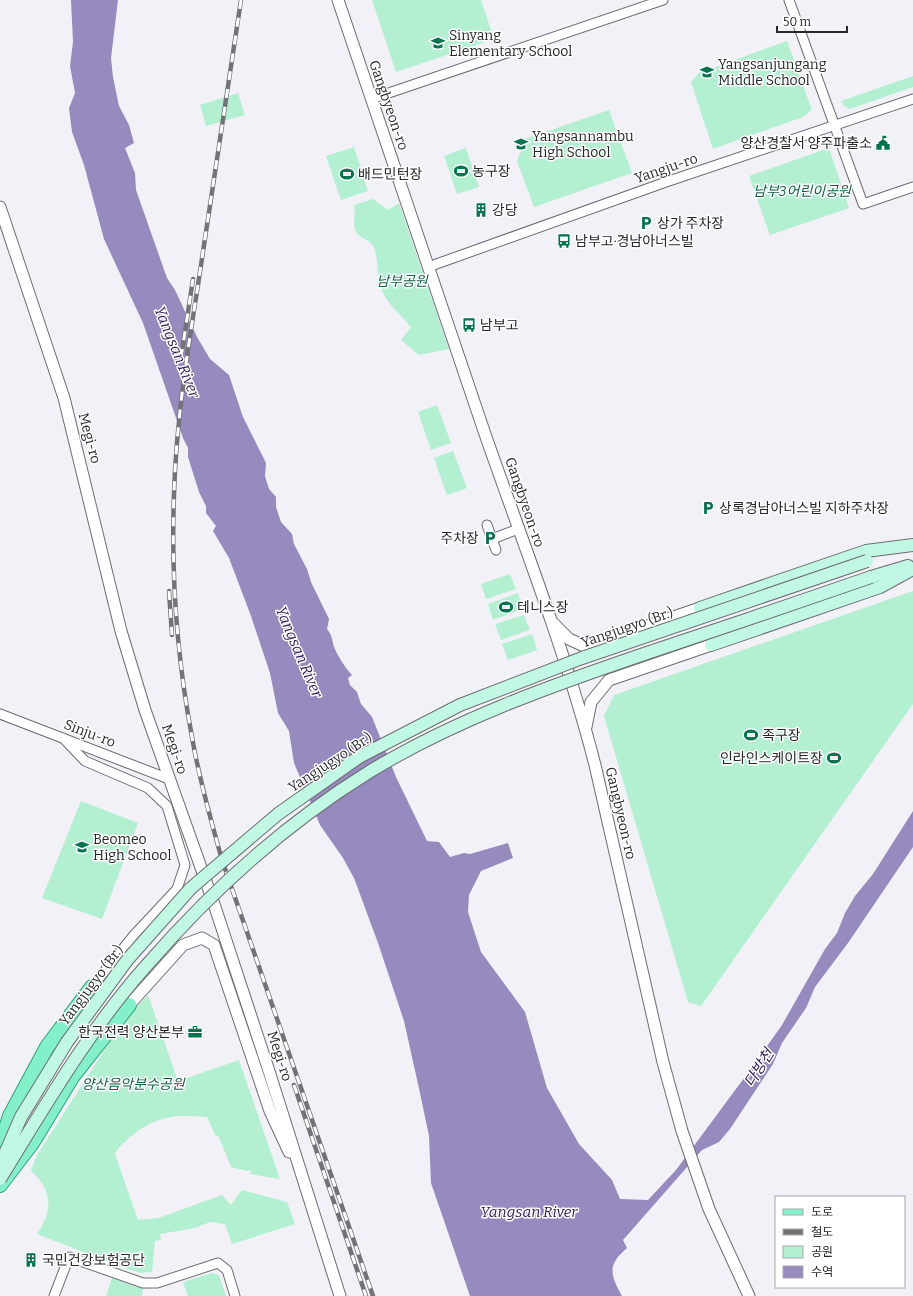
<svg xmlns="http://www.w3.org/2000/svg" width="913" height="1296" font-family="Bitter,'Noto Sans KR',serif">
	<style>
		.green { fill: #b3f0d1 }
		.water { fill: #968abf }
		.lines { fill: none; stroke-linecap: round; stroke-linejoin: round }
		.minor-casing { stroke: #6d6c72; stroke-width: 11 }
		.tertiary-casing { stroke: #6d6c72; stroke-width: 13 }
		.secondary-casing { stroke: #6d6c72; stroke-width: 14 }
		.primary-casing { stroke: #2da47a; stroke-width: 16 }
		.minor { stroke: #fff; stroke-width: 9 }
		.tertiary { stroke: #fff; stroke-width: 11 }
		.secondary { stroke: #c1f8e4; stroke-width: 12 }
		.primary { stroke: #82f1c9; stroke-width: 14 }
		.rail-casing { stroke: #737276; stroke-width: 4.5 }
		.rail { stroke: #fff; stroke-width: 3; stroke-dasharray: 9; stroke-linecap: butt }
		.secondary-bridge-casing { stroke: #6d6c72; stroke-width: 14; stroke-linecap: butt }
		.secondary-bridge { stroke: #c1f8e4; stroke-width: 12 }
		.labels { text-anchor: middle; stroke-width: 3; stroke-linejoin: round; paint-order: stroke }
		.poi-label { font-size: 14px; fill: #28272a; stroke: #fff; text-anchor: start }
		.street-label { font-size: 14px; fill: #28272a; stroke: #fff }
		.park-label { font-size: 14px; font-style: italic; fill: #125e42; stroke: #fff }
		.water-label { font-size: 15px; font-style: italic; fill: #311b5a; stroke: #fff }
	</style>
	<rect width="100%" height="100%" fill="#f2f1f7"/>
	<g class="green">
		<polygon points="372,0 481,0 494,39 396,72"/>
		<polygon points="787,41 812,110 803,117 713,149 691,82 699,73"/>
		<polygon points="913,76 913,87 850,109 844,106 841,101"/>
		<polygon points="238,93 245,115 206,126 200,105"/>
		<polygon points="609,110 632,173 534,207 517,161 525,139"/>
		<polygon points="354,147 368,191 341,200 326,156"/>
		<polygon points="466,148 479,187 457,194 444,156"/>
		<polygon points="829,148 849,208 770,235 749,176"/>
		<path d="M373 199 388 210 399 203 449 349 419 355 401 340 411 327C401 315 386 303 381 288 376 275 379 260 374 248 371 239 361 240 356 232 352 224 356 215 354 205Z"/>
		<polygon points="437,405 451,443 431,450 418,412"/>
		<polygon points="453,451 467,488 447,495 434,458"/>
		<polygon points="510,574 516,589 486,599 481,584"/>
		<polygon points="913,591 913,704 701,1006 688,1002 604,716 614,695"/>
		<polygon points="518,593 523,609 493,620 488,604"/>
		<polygon points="524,615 530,630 501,640 495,624"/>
		<polygon points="532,634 537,650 508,660 502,644"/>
		<polygon points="81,801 138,823 102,919 42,898"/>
		<path d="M148 995 178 1081 239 1060 280 1179 250 1174 252 1170 247 1171 231 1167 219 1137 215 1135 207 1117C175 1114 154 1116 129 1138 124 1143 117 1148 115 1154L138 1220 158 1218 222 1195 231 1205 242 1190 287 1202 295 1224 232 1244 225 1224 210 1222 195 1228 160 1234 161 1240 155 1241 152 1272 141 1273 124 1268 37 1234C48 1218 53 1202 43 1185 40 1179 34 1175 31 1170L37 1155 123 1021Z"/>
		<polygon points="212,1273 219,1275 226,1296 188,1296 183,1282"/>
		<polygon points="112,1278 136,1287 143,1288 142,1296 106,1296"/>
	</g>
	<path class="water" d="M71 0H118L111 58 113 77 119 106 129 125 134 143 125 148 135 173 136 190 167 278 175 290 197 337 210 359 229 375 243 417 266 463 265 476 269 489 276 497V507L281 522 292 534 294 544 307 569 311 582 329 619 327 629C332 635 332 640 334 647 339 658 344 666 352 675L348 678 350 685 357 692 361 704 372 717 396 777 427 841 439 842 450 857 464 853 470 854 508 843 513 858 481 871 469 895 468 912 481 952 525 1012 547 1088 579 1144 612 1180 620 1199 648 1200 676 1170 753 1066 782 1025 825 949 837 933 845 913 855 896 873 874 913 811V847L848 943 815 987 806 1008 782 1043 773 1064 730 1129 719 1142 702 1150 623 1240 627 1248C607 1265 610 1274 622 1296H470L431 1183 429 1136 420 1093 404 1021 378 943 354 878 343 858 320 825 294 763 289 731 278 713 270 673 251 616 229 558 213 531 216 526 206 513V506L199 492 188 457V448L183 438 143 323 104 239 84 165 72 132 69 108 75 93 70 66 73 42Z"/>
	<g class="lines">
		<defs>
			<g id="minor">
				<polyline points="789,0 863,204 913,187"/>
				<polyline points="371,99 663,0"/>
				<polyline points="428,267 666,182 913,99"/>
				<polyline points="487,525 496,550"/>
				<polyline points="492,539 518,529"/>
				<polyline points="0,714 169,779"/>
				<polyline points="63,738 85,761 148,788 167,806 185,865 177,889 134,935 92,987"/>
				<polyline points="54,1296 69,1257 143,1283 157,1283 218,1263 227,1270 235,1296"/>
			</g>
			<g id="tertiary">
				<path d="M338 0C387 144 435 289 485 434 523 543 566 652 595 765L663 1062 682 1131 709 1209 749 1296"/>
				<polyline points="0,207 64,398 121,631 145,710 215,907 268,1068 340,1296"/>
				<polyline points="553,623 569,639 586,647 700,608"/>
				<polyline points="586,727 591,702 609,680 711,645"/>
				<polyline points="129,1005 183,945 202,938 214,945 270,1111 289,1152"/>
			</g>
			<g id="secondary">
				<polyline points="871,577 908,566"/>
				<polyline points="700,608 866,551 913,545"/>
				<polyline points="711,645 880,587 913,569"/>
			</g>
			<g id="primary">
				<polyline points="0,1147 10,1116 47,1047 92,987"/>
				<polyline points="0,1185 32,1143 72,1077 129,1005"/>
			</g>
		</defs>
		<use href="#minor" class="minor-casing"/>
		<use href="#tertiary" class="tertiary-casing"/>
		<use href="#secondary" class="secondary-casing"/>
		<use href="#primary" class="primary-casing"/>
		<use href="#minor" class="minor"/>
		<use href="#tertiary" class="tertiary"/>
		<use href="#secondary" class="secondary"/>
		<use href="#primary" class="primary"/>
		<defs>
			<g id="rail">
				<path d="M241 0C227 95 212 190 198 285 187 354 176 424 174 494 171 575 177 658 192 737 199 779 211 820 222 860L373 1296"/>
				<polyline points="181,358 193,279"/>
				<polyline points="169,591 172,635"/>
				<polyline points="294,1085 366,1296"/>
			</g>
		</defs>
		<use href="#rail" class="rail-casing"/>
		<use href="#rail" class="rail"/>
		<defs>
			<g id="secondary-bridge">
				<polyline points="0,1165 21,1117 67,1042 128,959 191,888 278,814 359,757 460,705 582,658 867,561"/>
				<path d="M0 1179C45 1106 89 1030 146 966 211 891 285 824 369 772 454 720 553 685 647 653 722 628 796 603 871 577"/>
			</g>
		</defs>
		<use href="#secondary-bridge" class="secondary-bridge-casing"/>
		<use href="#secondary-bridge" class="secondary-bridge"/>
	</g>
	<defs>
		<symbol id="school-bare" viewBox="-9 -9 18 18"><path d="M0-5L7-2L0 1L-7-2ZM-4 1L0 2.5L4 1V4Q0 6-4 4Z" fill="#00744f" stroke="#fff" stroke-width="2.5" paint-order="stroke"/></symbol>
		<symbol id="civic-bare" viewBox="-9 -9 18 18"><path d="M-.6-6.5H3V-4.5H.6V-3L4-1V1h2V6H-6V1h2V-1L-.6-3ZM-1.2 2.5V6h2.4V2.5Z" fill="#00744f" stroke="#fff" stroke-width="2.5" paint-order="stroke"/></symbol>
		<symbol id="stadium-bare" viewBox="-9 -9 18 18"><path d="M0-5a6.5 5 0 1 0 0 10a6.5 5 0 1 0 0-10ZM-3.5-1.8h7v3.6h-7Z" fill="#00744f" stroke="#fff" stroke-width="2.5" paint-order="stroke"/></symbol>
		<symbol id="building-bare" viewBox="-9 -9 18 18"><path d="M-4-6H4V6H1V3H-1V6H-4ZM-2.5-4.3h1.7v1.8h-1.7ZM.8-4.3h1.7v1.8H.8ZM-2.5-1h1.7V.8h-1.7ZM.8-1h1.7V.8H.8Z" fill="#00744f" stroke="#fff" stroke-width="2.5" paint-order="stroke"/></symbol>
		<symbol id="parking-bare" viewBox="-9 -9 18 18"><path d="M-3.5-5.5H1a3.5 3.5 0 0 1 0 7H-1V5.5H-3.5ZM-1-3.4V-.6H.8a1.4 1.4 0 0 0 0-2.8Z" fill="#00744f" stroke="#fff" stroke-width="2.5" paint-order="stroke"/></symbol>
		<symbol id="bus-bare" viewBox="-9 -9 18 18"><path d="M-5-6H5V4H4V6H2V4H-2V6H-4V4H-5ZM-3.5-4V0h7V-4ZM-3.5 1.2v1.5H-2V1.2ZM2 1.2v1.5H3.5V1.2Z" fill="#00744f" stroke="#fff" stroke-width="2.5" paint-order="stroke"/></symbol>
		<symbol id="office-bare" viewBox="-9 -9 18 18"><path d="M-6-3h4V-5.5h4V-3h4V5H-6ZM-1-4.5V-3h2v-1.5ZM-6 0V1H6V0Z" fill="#00744f" stroke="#fff" stroke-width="2.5" paint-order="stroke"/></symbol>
	</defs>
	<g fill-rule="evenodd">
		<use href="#school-bare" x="428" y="33" width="20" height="20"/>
		<use href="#school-bare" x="697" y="62" width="20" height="20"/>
		<use href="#civic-bare" x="873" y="133" width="20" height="20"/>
		<use href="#school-bare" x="511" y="134" width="20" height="20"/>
		<use href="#stadium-bare" x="451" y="161" width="20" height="20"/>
		<use href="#stadium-bare" x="337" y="164" width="20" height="20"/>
		<use href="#building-bare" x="471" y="200" width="20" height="20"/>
		<use href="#parking-bare" x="636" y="213" width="20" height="20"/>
		<use href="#bus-bare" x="554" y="231" width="20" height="20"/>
		<use href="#bus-bare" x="459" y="315" width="20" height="20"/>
		<use href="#parking-bare" x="698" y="498" width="20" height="20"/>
		<use href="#parking-bare" x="480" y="528" width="20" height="20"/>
		<use href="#stadium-bare" x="496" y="597" width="20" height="20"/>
		<use href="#stadium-bare" x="741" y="725" width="20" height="20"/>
		<use href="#stadium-bare" x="824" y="748" width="20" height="20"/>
		<use href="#school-bare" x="72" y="837" width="20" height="20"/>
		<use href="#office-bare" x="185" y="1022" width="20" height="20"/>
		<use href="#building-bare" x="21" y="1250" width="20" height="20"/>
	</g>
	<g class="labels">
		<g class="poi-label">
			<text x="449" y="40">Sinyang<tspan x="449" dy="16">Elementary School</tspan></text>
			<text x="718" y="69">Yangsanjungang<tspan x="718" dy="16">Middle School</tspan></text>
			<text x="532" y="141">Yangsannambu<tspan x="532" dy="16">High School</tspan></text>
			<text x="872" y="148" text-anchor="end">양산경찰서 양주파출소</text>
			<text x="472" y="176">농구장</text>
			<text x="358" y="179">배드민턴장</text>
			<text x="492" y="215">강당</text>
			<text x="657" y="228">상가 주차장</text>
			<text x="575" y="246">남부고·경남아너스빌</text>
			<text x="480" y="330">남부고</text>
			<text x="719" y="513">상록경남아너스빌 지하주차장</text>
			<text x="479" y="543" text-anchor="end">주차장</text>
			<text x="517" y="612">테니스장</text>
			<text x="762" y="740">족구장</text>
			<text x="823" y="763" text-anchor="end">인라인스케이트장</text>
			<text x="93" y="844">Beomeo<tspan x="93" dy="16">High School</tspan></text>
			<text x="184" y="1037" text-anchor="end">한국전력 양산본부</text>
			<text x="42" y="1265">국민건강보험공단</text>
		</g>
		<g class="street-label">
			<text transform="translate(389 105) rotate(71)" y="5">Gangbyeon-ro</text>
			<text transform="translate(666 168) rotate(-19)" y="5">Yangju-ro</text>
			<text transform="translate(90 438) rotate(75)" y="5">Megi-ro</text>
			<text transform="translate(525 502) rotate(71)" y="5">Gangbyeon-ro</text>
			<text transform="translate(627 627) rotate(-19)" y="5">Yangjugyo (Br.)</text>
			<text transform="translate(90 733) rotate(21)" y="5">Sinju-ro</text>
			<text transform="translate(175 749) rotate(71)" y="5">Megi-ro</text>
			<text transform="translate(330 762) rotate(-33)" y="5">Yangjugyo (Br.)</text>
			<text transform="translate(621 813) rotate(77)" y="5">Gangbyeon-ro</text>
			<text transform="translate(91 985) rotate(-53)" y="5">Yangjugyo (Br.)</text>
			<text transform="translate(280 1056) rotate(72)" y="5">Megi-ro</text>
		</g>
		<g class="park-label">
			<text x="802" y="196">남부3어린이공원</text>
			<text x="402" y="286">남부공원</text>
			<text x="133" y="1089">양산음악분수공원</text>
		</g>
		<g class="water-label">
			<text transform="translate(177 352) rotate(68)" y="5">Yangsan River</text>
			<text transform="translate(299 652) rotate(67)" y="5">Yangsan River</text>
			<text transform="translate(759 1068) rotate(-58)" y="5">다방천</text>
			<text x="529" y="1217">Yangsan River</text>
		</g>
	</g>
	<rect x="775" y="1196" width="130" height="92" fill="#ffffff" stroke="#a9a9aa"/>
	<rect x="783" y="1209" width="20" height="6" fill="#82f1c9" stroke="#a9a9aa"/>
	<text x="811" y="1216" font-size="12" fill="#28272a">도로</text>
	<rect x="783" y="1229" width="20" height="6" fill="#737276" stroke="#a9a9aa"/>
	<text x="811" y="1236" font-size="12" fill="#28272a">철도</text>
	<rect x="783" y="1246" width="20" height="12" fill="#b3f0d1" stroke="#a9a9aa"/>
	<text x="811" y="1256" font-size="12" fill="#28272a">공원</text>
	<rect x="783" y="1266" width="20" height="12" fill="#968abf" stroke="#a9a9aa"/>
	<text x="811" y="1276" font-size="12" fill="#28272a">수역</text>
	<path d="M777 26v6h70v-6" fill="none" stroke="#28272a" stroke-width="2"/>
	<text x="783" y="26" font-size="12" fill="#28272a" stroke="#ffffff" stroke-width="3" paint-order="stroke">50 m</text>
</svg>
